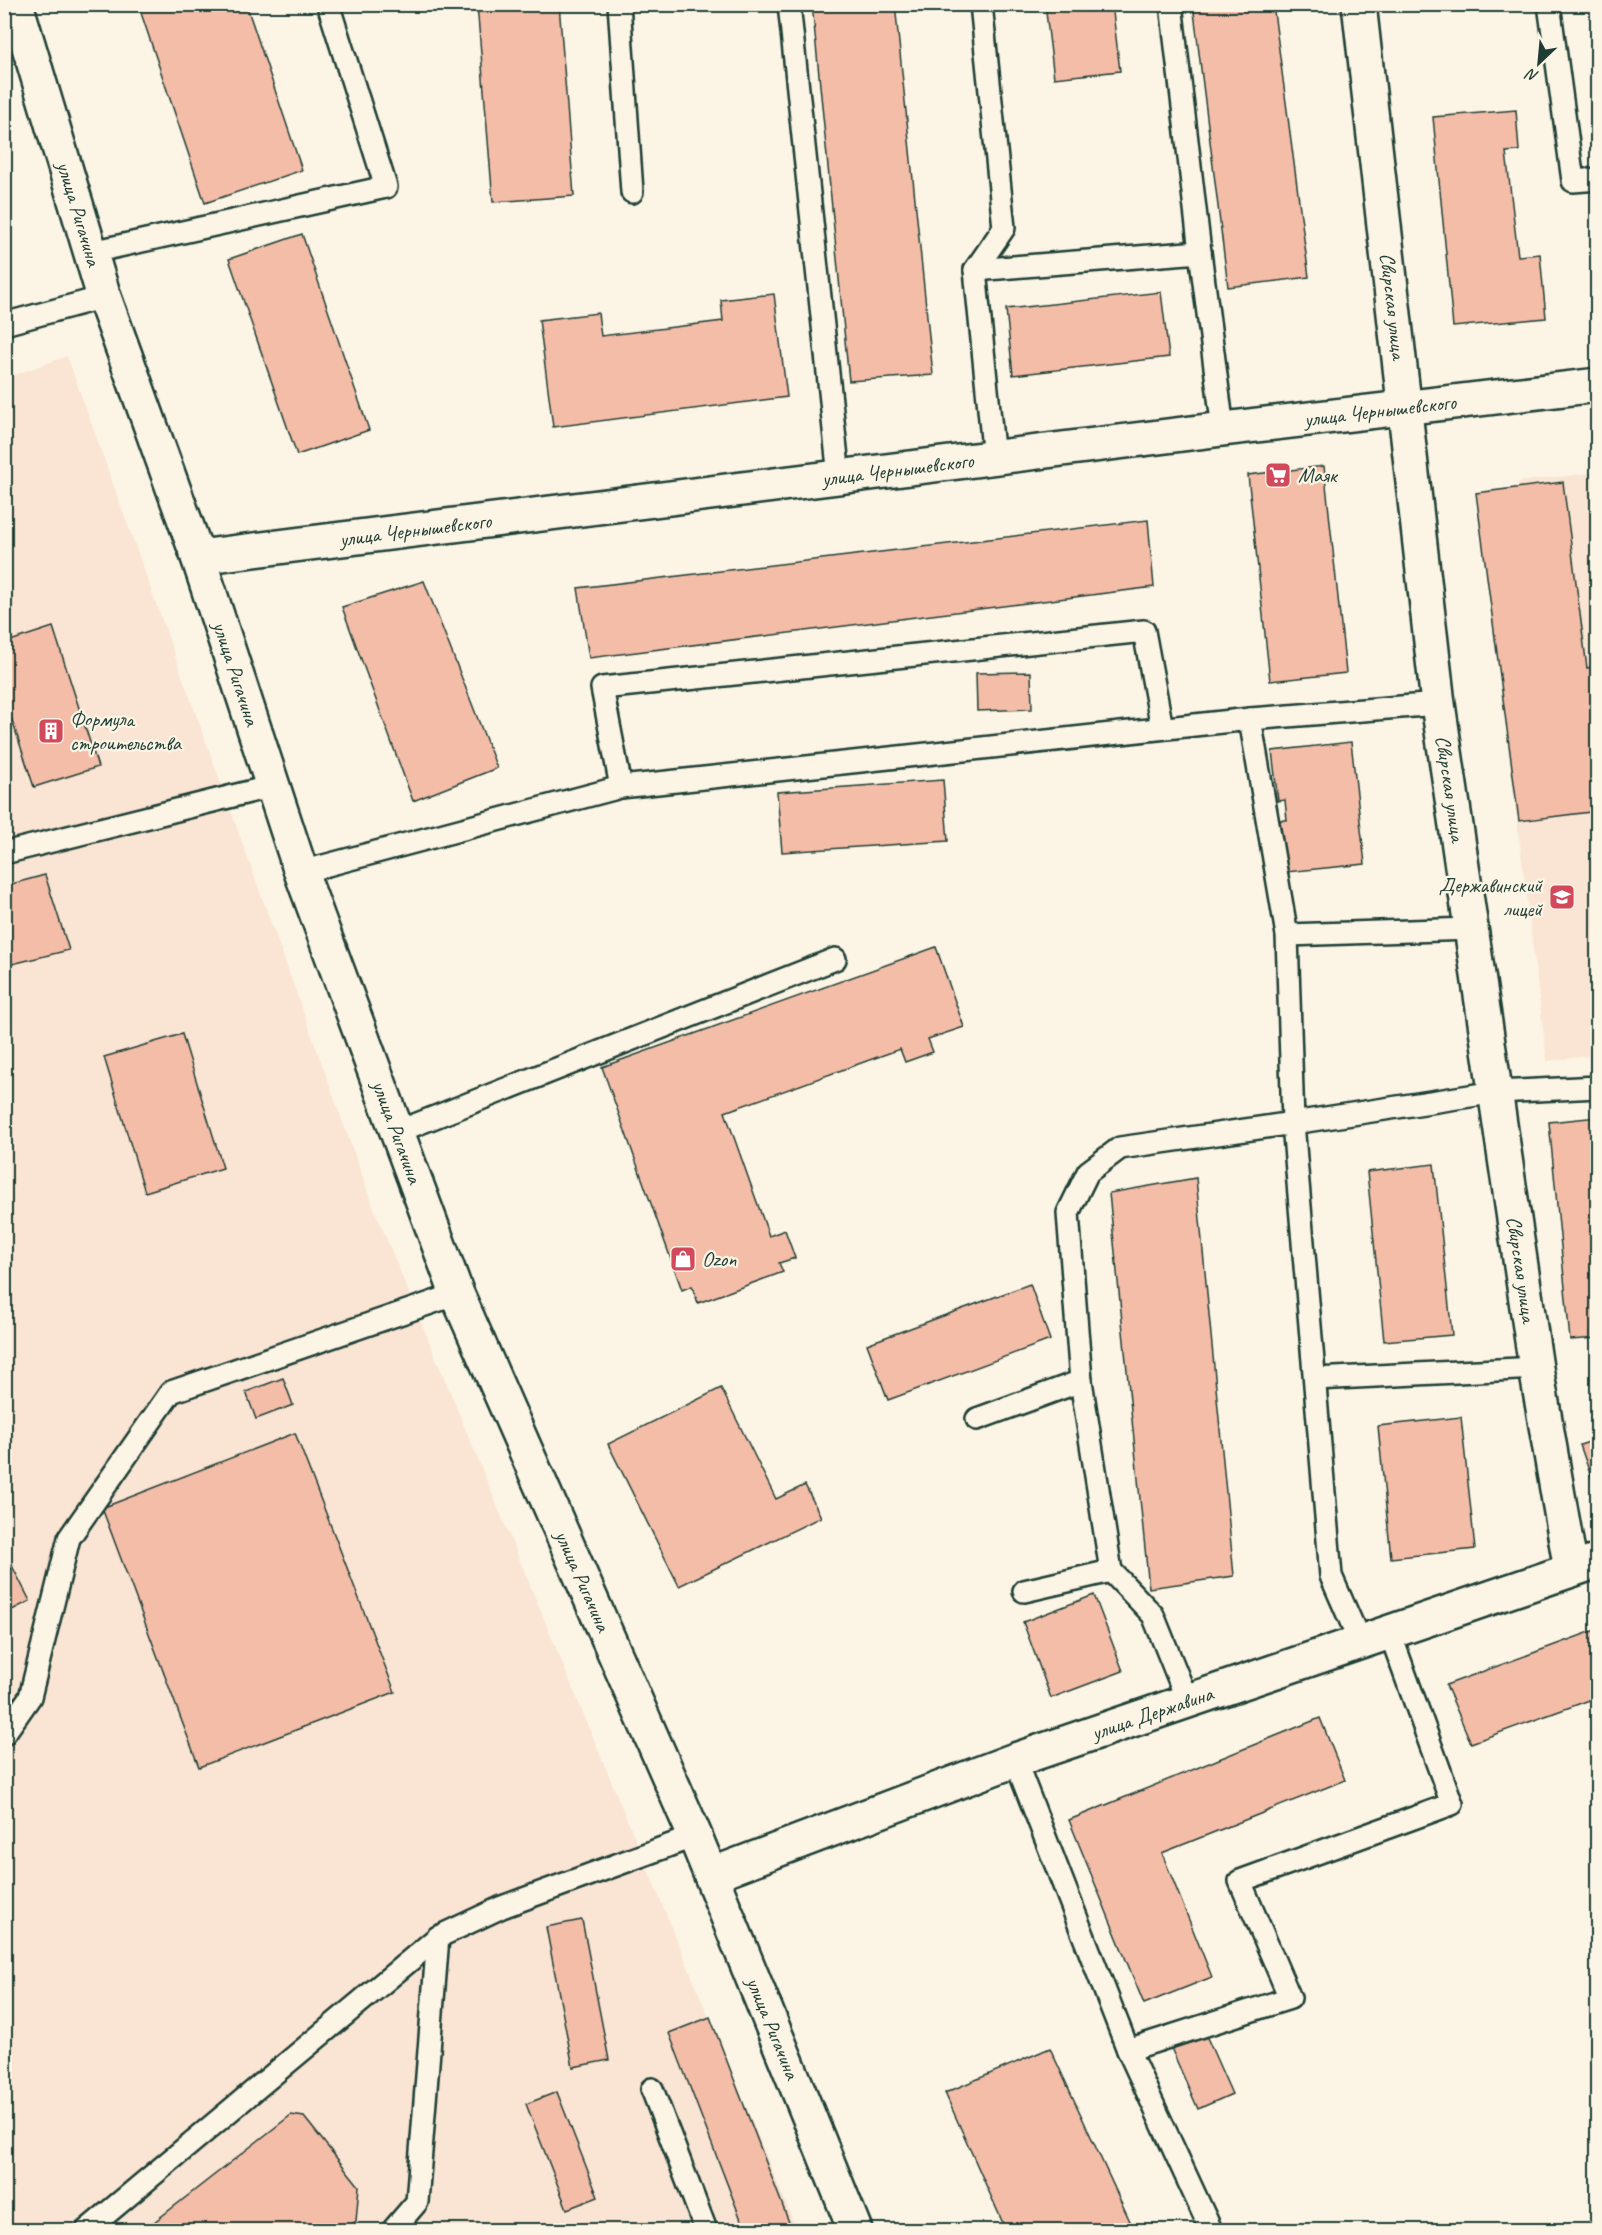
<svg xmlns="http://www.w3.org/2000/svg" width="1602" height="2235" font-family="Caveat,sans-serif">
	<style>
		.built { fill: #fae4d3 }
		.building { fill: #f4bda8; stroke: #1f3d34; stroke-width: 1.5 }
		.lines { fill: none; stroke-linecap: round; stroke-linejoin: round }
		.lane-casing { stroke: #1f3d34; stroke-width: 26 }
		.street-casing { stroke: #1f3d34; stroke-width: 38 }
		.secondary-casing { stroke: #1f3d34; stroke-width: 38 }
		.lane { stroke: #fcf5e5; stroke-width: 21 }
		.street { stroke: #fcf5e5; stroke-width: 33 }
		.secondary { stroke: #fcf5e5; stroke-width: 33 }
		.labels { text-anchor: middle; stroke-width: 4.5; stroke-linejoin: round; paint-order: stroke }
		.street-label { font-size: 21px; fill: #1f3d34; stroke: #fcf5e5 }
		.poi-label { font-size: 21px; fill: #1f3d34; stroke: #fcf5e5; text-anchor: start }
	</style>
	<rect width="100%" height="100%" fill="#fcf5e5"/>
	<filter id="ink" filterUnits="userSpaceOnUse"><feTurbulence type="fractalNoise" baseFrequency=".0167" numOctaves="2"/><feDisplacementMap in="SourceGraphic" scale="12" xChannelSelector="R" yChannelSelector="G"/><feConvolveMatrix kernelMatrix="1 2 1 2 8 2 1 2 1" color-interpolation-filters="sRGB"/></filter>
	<g filter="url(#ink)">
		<g class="built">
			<polygon points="67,356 373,1206 797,2230 5,2230 4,379"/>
			<polygon points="1597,472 1597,1055 1547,1061 1507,740 1530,737 1518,482"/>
		</g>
		<g class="building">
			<polygon points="138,4 246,4 302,170 205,203"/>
			<polygon points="477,4 559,4 574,196 493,202"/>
			<polygon points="812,4 895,4 933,375 849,381"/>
			<polygon points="1045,4 1112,4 1120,71 1054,78"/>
			<polygon points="1193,4 1273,4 1309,277 1228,287"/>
			<polygon points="1403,4 1439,4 1403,7"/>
			<polygon points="1516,110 1519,151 1506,152 1518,256 1540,254 1546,318 1453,327 1433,117"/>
			<polygon points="302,234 369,430 297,455 229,259"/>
			<polygon points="1161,292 1169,357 1013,375 1006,309"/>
			<polygon points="774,294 787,397 553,427 539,320 598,313 601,336 723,321 721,300"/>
			<polygon points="1324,466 1346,673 1270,681 1248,475"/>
			<polygon points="1563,482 1587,668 1598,666 1598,710 1595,710 1598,726 1598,811 1519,821 1476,493"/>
			<polygon points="1148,520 1154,587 589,658 578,588"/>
			<polygon points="424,581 497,768 413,801 342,607"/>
			<polygon points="53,627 98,767 34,787 4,696 4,643"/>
			<polygon points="1031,672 1032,709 977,711 976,673"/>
			<polygon points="1351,742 1365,864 1286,872 1280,820 1287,820 1285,800 1278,801 1272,751"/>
			<polygon points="943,780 948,841 782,852 777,792"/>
			<polygon points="45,875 69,950 4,966 4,886"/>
			<polygon points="936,947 964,1027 928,1039 933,1052 905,1062 900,1049 725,1112 769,1236 785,1230 795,1258 779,1263 783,1272 698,1303 692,1286 682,1290 602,1067"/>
			<polygon points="182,1034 223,1168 145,1192 104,1057"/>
			<polygon points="1598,1117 1598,1338 1570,1340 1549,1122"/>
			<polygon points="1434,1164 1452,1335 1384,1341 1367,1172"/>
			<polygon points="1196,1178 1234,1576 1149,1588 1109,1193"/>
			<polygon points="1030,1284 1050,1340 888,1400 867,1344"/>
			<polygon points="283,1378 293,1405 256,1419 246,1392"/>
			<polygon points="721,1388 776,1499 805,1485 821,1517 679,1586 608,1444"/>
			<polygon points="1461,1417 1475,1549 1391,1558 1378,1426"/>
			<polygon points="295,1433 395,1692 199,1767 102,1508"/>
			<polygon points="1598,1439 1598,1496 1580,1445"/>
			<polygon points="4,1550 30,1601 4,1614"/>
			<polygon points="1094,1595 1123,1671 1051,1698 1023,1622"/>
			<polygon points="1598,1629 1598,1697 1471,1743 1446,1685"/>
			<polygon points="1320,1718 1345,1780 1162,1853 1212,1977 1144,2004 1069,1820"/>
			<polygon points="582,1920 609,2060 573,2067 546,1927"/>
			<polygon points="710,2017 792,2230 745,2230 669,2033"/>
			<polygon points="1205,2033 1232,2094 1198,2109 1171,2048"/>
			<polygon points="1050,2048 1134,2230 1006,2230 945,2093"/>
			<polygon points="557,2092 598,2197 567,2209 526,2104"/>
			<polygon points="291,2115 304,2117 359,2186 356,2221 343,2230 144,2230"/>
		</g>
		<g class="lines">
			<defs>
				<g id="lane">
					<polyline points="619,4 632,192"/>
					<polyline points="789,4 839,477"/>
					<polyline points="981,4 1004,228 975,270 994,459"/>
					<polyline points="1171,4 1200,252"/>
					<polyline points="1549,4 1573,181 1598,179"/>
					<polyline points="92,252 386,187 328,4"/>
					<polyline points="975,270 1200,252 1223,429"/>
					<polyline points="4,324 104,297"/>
					<polyline points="1250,719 1287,935 1293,1123 1496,1092 1598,1087"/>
					<polyline points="621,787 602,688 1144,631 1162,728"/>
					<polyline points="4,853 273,786"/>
					<polyline points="301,872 621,787 1250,719 1438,704"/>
					<polyline points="1287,935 1471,929"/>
					<polyline points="397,1132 835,959"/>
					<polyline points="1315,1379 1536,1368"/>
					<polyline points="977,1419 1081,1381"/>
					<polyline points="1024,1591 1111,1571"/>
					<polyline points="1188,1702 1153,1615 1111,1571 1081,1381 1068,1213 1088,1172 1120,1148 1293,1123 1331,1576 1360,1642"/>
					<polyline points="4,1734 30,1697 69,1538 171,1392 457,1294"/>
					<polyline points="1015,1760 1128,2050 1211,2230"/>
					<polyline points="1128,2050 1290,1998 1240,1881 1452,1804 1390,1633"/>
					<polyline points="652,2089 706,2230"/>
					<polyline points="87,2230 438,1937 502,1907 695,1836"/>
					<polyline points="393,2230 417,2202 438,1937"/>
				</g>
				<g id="street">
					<path id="s1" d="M1359 4 1438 704 1536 1368 1571 1570"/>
					<path id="s2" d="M198 557 1223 429 1598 385"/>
					<path id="s3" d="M711 1875 1015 1760 1598 1561"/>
				</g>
				<g id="secondary">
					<path id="s4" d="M16 4 104 297 198 557 301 872 457 1294 695 1836 855 2230"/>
				</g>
			</defs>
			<use href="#lane" class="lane-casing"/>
			<use href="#street" class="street-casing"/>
			<use href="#secondary" class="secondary-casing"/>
			<use href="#lane" class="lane"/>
			<use href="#street" class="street"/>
			<use href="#secondary" class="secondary"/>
		</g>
	</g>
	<defs>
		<symbol id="supermarket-square" viewBox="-11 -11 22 22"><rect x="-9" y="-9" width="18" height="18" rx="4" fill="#d1495b" stroke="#fcf5e5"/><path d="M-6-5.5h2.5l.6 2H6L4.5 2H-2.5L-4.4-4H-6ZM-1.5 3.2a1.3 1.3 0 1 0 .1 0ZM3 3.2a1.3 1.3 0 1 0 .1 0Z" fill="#fff"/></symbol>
		<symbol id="building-square" viewBox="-11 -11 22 22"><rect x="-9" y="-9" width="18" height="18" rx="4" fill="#d1495b" stroke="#fcf5e5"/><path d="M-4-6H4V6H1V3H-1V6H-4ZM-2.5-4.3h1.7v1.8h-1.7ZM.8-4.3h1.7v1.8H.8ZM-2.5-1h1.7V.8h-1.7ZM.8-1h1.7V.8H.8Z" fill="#fff"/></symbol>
		<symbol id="school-square" viewBox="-11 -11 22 22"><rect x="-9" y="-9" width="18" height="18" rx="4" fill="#d1495b" stroke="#fcf5e5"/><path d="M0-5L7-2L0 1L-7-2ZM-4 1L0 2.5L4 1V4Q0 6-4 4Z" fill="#fff"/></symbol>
		<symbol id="shop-square" viewBox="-11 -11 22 22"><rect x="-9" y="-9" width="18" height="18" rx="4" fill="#d1495b" stroke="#fcf5e5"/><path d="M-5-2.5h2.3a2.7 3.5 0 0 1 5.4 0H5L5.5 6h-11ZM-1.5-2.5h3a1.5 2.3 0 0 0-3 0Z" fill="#fff"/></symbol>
	</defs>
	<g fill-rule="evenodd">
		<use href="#supermarket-square" x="1263" y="460" width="30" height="30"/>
		<use href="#building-square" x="36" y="716" width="30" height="30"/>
		<use href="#school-square" x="1547" y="882" width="30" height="30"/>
		<use href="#shop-square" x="668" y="1244" width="30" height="30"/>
	</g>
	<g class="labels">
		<g class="street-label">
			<text dy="7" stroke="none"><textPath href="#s4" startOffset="219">улица Ригачина</textPath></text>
			<text dy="7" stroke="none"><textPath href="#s1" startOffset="304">Свирская улица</textPath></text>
			<text dy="7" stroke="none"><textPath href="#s2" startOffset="1191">улица Чернышевского</textPath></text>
			<text dy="7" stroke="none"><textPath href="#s2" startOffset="705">улица Чернышевского</textPath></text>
			<text dy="7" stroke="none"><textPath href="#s2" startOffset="219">улица Чернышевского</textPath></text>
			<text dy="7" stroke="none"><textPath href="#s4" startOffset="705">улица Ригачина</textPath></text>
			<text dy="7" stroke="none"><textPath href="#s1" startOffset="790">Свирская улица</textPath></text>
			<text dy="7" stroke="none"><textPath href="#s4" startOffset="1191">улица Ригачина</textPath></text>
			<text dy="7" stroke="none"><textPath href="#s1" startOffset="1276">Свирская улица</textPath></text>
			<text dy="7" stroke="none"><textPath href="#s4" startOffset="1677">улица Ригачина</textPath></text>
			<text dy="7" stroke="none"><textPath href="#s3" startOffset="470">улица Державина</textPath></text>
			<text dy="7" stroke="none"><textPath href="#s4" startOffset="2163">улица Ригачина</textPath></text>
		</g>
		<g class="poi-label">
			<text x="1298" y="482">Маяк</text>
			<text x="70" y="726">Формула<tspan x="70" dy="24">строительства</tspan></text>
			<text x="1542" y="892" text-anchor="end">Державинский<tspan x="1542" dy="24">лицей</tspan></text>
			<text x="702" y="1266">Ozon</text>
		</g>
	</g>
	<rect width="1602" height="2235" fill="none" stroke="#fcf5e5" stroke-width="24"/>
	<rect x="12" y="12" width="1578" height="2211" fill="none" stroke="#1f3d34" stroke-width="2" filter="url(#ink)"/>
	<g transform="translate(1539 63) rotate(206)" stroke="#fcf5e5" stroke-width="4.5" paint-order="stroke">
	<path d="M0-4.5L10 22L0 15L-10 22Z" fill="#1f3d34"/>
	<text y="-9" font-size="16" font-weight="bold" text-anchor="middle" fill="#1f3d34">N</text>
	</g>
</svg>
